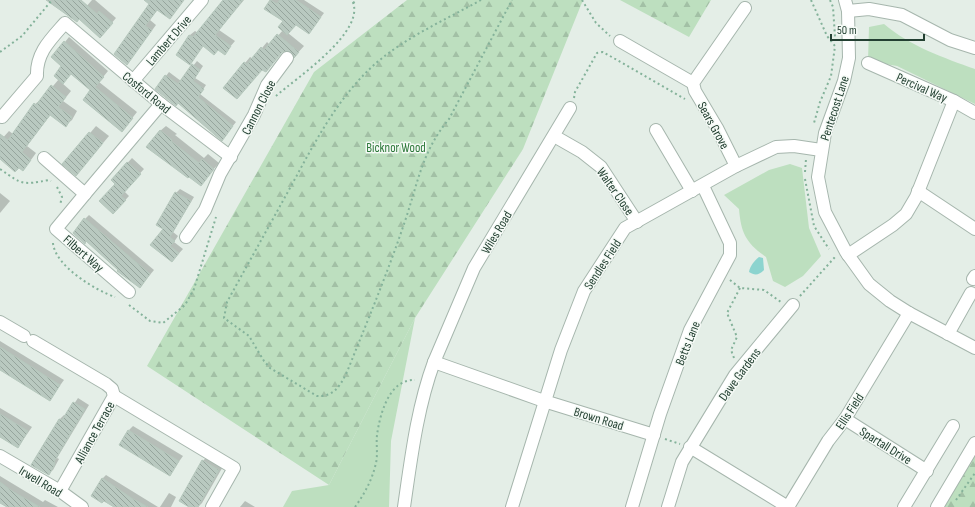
<svg xmlns="http://www.w3.org/2000/svg" width="975" height="507" font-family="'Sofia Sans Condensed',sans-serif">
	<style>
		.green { fill: #bddfbf }
		.forest { fill: url(#forest-firs) }
		.water { fill: #8cd4cf }
		.shadow { fill: #0003 }
		.building { fill: url(#building-back-hatch); stroke: #b6c8bd }
		.lines { fill: none; stroke-linecap: round; stroke-linejoin: round }
		.minor-casing { stroke: #a6b6ad; stroke-width: 14 }
		.path { stroke: #84b29a; stroke-width: 2; stroke-dasharray: 2 3; stroke-linecap: butt }
		.minor { stroke: #fff; stroke-width: 12 }
		.labels { text-anchor: middle; stroke-width: 3; stroke-linejoin: round; paint-order: stroke }
		.street-label { font-size: 13px; fill: #234032; stroke: #f5faf6 }
		.park-label { font-size: 13px; fill: #2c7839; stroke: #f5faf6 }
	</style>
	<defs>
		<pattern id="forest-firs" width="22" height="20" patternUnits="userSpaceOnUse"><rect width="22" height="20" fill="#bddfbf"/><path d="M5 1l3.5 6h-7zM16 11l3.5 6h-7z" fill="#a2c0a5"/></pattern>
		<pattern id="building-back-hatch" width="6" height="6" patternUnits="userSpaceOnUse"><rect width="6" height="6" fill="#b9c9c0"/><path d="M-1 5l2 2M0 0l6 6M5-1l2 2" fill="none" stroke="#96a59d"/></pattern>
	</defs>
	<rect width="100%" height="100%" fill="#e4eee7"/>
	<g class="green">
		<path d="M884 24C910 46 944 58 975 69V104L897 66 868 61 869 27Z"/>
		<path d="M790 164 802 168 809 228 821 256 803 276 785 287 773 281 766 257C746 243 741 233 739 209L724 195 769 170Z"/>
		<polygon points="415,318 391,441 389,507 283,507 292,491 329,485"/>
	</g>
	<g class="forest">
		<polygon points="407,0 583,0 523,149 415,318 329,485 147,366 314,72"/>
		<polygon points="620,0 711,0 689,37"/>
		<polygon points="975,453 975,507 944,507"/>
	</g>
	<path class="water" d="M759 257 763 258 764 270C759 275 755 276 749 272 750 266 754 261 759 257Z"/>
	<g class="shadow">
		<polygon points="92,0 95,0 116,18 104,32 77,17"/>
		<polygon points="153,0 184,0 170,18 158,9 150,20 156,25 127,64"/>
		<polygon points="223,0 244,0 219,30 235,41 224,54 218,49 204,45 190,63 177,55 190,35 195,31 198,33"/>
		<polygon points="271,0 304,0 324,13 309,33 296,24 288,33 304,46 295,56 292,51 283,51 263,69 225,88 250,57 253,59 267,42 270,45 283,30 284,21 265,9"/>
		<polygon points="69,37 108,71 99,82 137,112 126,126 91,90 71,73 62,83 71,91 63,101 77,111 72,120 66,125 51,114 27,146 36,153 28,164 0,158 0,141 9,131 13,134 35,104 42,99 59,79 63,66 65,42"/>
		<polygon points="197,61 203,66 195,78 206,85 200,94 236,122 225,136 166,76 169,72 181,81"/>
		<polygon points="96,126 109,136 82,168 64,164"/>
		<polygon points="166,126 177,134 175,135 204,158 208,154 219,163 201,184 160,131"/>
		<polygon points="132,158 144,169 124,191 129,196 117,209 117,184 112,180"/>
		<polygon points="180,189 194,197 173,232 178,236 174,242 183,249 172,261 164,229 176,193"/>
		<polygon points="0,193 10,201 0,213"/>
		<polygon points="89,215 154,270 140,287 85,219"/>
		<polygon points="0,341 64,380 50,399 0,368"/>
		<polygon points="78,398 89,405 57,458 59,459 53,470 48,474 33,465 60,419 64,415 66,416"/>
		<polygon points="0,408 32,427 18,447 0,436"/>
		<polygon points="133,426 183,456 170,474 129,430"/>
		<polygon points="209,454 225,463 202,503 198,507 191,507 203,461"/>
		<polygon points="106,475 158,507 115,507 102,479"/>
		<polygon points="0,476 43,502 45,500 58,507 7,507 0,502"/>
		<polygon points="169,493 176,497 171,507 160,507"/>
		<polygon points="245,501 255,507 240,507"/>
	</g>
	<g class="building">
		<polygon points="46,0 81,0 97,14 99,11 113,23 100,38 79,19 77,22"/>
		<polygon points="144,0 184,0 170,19 157,10 145,26 152,30 127,65 114,54 149,4"/>
		<polygon points="223,0 243,0 215,35 231,46 225,55 218,50 214,55 203,46 190,65 176,55 189,35 193,37"/>
		<polygon points="270,0 277,4 280,0 296,0 321,17 309,34 296,25 287,35 278,27 283,21 264,9"/>
		<polygon points="277,34 299,52 294,58 291,52 282,52 266,72 262,70 237,99 223,88 244,62 247,64 261,47 264,50"/>
		<polygon points="64,41 104,77 95,87 133,118 122,132 83,100 90,90 71,74 63,84 54,76 61,66 51,57"/>
		<polygon points="192,64 200,70 193,81 204,89 198,97 233,126 222,141 178,103 176,106 155,89 165,75 178,84"/>
		<polygon points="51,85 66,97 58,107 72,117 66,127 50,115 22,152 31,160 23,171 19,168 15,172 0,159 0,134 8,140 34,103 36,105"/>
		<polygon points="160,130 172,140 171,141 199,163 202,159 214,169 201,186 189,177 188,178 146,147"/>
		<polygon points="89,132 103,143 76,176 62,164"/>
		<polygon points="127,162 141,174 121,196 126,200 113,214 99,201 115,184 111,180"/>
		<polygon points="175,192 191,201 170,237 175,241 170,246 179,253 172,262 150,245 163,229 156,225"/>
		<polygon points="84,218 150,274 140,288 117,271 118,270 86,241 85,244 73,233"/>
		<polygon points="0,347 60,385 50,401 0,370"/>
		<polygon points="73,402 85,409 54,462 55,464 49,475 31,465 59,419 62,420"/>
		<polygon points="0,414 28,431 18,448 0,437"/>
		<polygon points="128,430 179,461 170,476 119,445"/>
		<polygon points="202,460 219,470 198,507 189,507 179,501"/>
		<polygon points="102,478 133,499 148,507 114,507 104,501 102,503 91,496"/>
		<polygon points="0,482 12,491 40,507 7,507 0,503"/>
	</g>
	<g class="lines">
		<defs>
			<g id="minor">
				<polyline points="845,0 848,11 849,58 844,81 825,133 818,177 825,212 846,252 869,284 890,301 909,313 975,348"/>
				<polyline points="848,11 869,9 902,15 950,40 975,48"/>
				<polyline points="620,41 693,83"/>
				<polyline points="868,63 954,101 975,113"/>
				<polyline points="133,81 202,0"/>
				<polyline points="570,108 474,268 434,362 544,401 654,435"/>
				<path d="M2 117 37 76C36 53 50 40 65 23L161 104 231 157"/>
				<polyline points="656,130 692,191"/>
				<polyline points="554,136 582,152 601,167 637,222"/>
				<polyline points="44,158 85,194 161,104"/>
				<polyline points="736,166 717,128 695,91 693,83 745,8"/>
				<polyline points="918,191 975,229"/>
				<polyline points="85,194 56,229 129,292"/>
				<polyline points="186,237 205,210 220,174 254,115 267,85 287,58"/>
				<polyline points="848,255 893,225 906,214 916,197 954,101"/>
				<polyline points="973,279 975,276"/>
				<polyline points="0,322 24,336"/>
				<polyline points="948,334 971,293"/>
				<polyline points="33,341 106,384 112,389 114,396 60,491"/>
				<polyline points="114,396 234,468 212,507"/>
				<polyline points="845,419 927,471"/>
				<polyline points="690,447 788,507"/>
				<polyline points="0,456 60,491 82,507"/>
				<path d="M404 507C411 459 417 408 434 362"/>
				<polyline points="512,507 561,350 584,291 625,228 736,166 776,147 794,146 821,150"/>
				<polyline points="632,507 660,414 690,330 730,255 730,243 703,186"/>
				<polyline points="668,507 682,462 735,375 793,305"/>
				<polyline points="788,507 828,441 845,419 909,313"/>
				<polyline points="904,507 953,426"/>
				<polyline points="937,507 975,443"/>
			</g>
		</defs>
		<use href="#minor" class="minor-casing"/>
		<g class="path">
			<path d="M481 0C445 20 406 37 375 64 337 98 314 144 290 188 269 226 248 264 227 302L224 318 249 336 264 361 270 368 317 396C334 397 340 386 347 372 367 322 388 272 405 221 418 183 422 151 449 119L512 0"/>
			<polyline points="582,0 596,23 610,36"/>
			<polyline points="811,0 827,36 835,46 831,76 820,102 814,123"/>
			<polyline points="830,0 833,7 835,37"/>
			<polyline points="353,3 357,0"/>
			<polyline points="0,52 22,36 52,0"/>
			<path d="M276 96C296 78 368 31 352 0"/>
			<polyline points="574,98 575,92 597,53 603,52 685,99"/>
			<path d="M0 169C23 185 22 185 49 180L51 181"/>
			<polyline points="805,172 806,159"/>
			<polyline points="805,179 814,226 829,249"/>
			<polyline points="57,187 62,197 60,205"/>
			<path d="M53 243C55 266 95 290 115 297"/>
			<polyline points="730,280 740,288 764,290 781,302"/>
			<polyline points="800,296 835,257"/>
			<polyline points="129,305 150,321 163,323 185,305 194,289 216,217"/>
			<polyline points="734,358 731,350 737,337 727,313 740,288"/>
			<polyline points="665,439 680,444"/>
			<polyline points="956,500 975,473"/>
			<path d="M355 507C365 493 372 480 376 463 378 454 376 444 377 435 380 414 389 379 415 380"/>
		</g>
		<use href="#minor" class="minor"/>
	</g>
	<g class="labels">
		<g class="street-label">
			<text transform="translate(168 40) rotate(-49)" y="5">Lambert Drive</text>
			<text transform="translate(922 87) rotate(24)" y="5">Percival Way</text>
			<text transform="translate(147 92) rotate(39)" y="5">Cosford Road</text>
			<text transform="translate(258 107) rotate(-63)" y="5">Cannon Close</text>
			<text transform="translate(834 108) rotate(-72)" y="5">Pentecost Lane</text>
			<text transform="translate(714 125) rotate(61)" y="5">Sears Grove</text>
			<text transform="translate(616 191) rotate(55)" y="5">Walter Close</text>
			<text transform="translate(496 232) rotate(-59)" y="5">Wiles Road</text>
			<text transform="translate(84 253) rotate(41)" y="5">Filbert Way</text>
			<text transform="translate(602 264) rotate(-57)" y="5">Sendles Field</text>
			<text transform="translate(687 343) rotate(-68)" y="5">Betts Lane</text>
			<text transform="translate(739 374) rotate(-54)" y="5">Dawe Gardens</text>
			<text transform="translate(849 411) rotate(-57)" y="5">Ellis Field</text>
			<text transform="translate(599 418) rotate(17)" y="5">Brown Road</text>
			<text transform="translate(94 432) rotate(-61)" y="5">Alliance Terrace</text>
			<text transform="translate(886 445) rotate(32)" y="5">Spartall Drive</text>
			<text transform="translate(41 481) rotate(31)" y="5">Irwell Road</text>
		</g>
		<g class="park-label">
			<text x="396" y="152">Bicknor Wood</text>
		</g>
	</g>
	<path d="M831 34v6h93v-6" fill="none" stroke="#234032" stroke-width="2"/>
	<text x="837" y="34" font-size="12" fill="#234032" stroke="#f5faf6" stroke-width="3" paint-order="stroke">50 m</text>
</svg>
